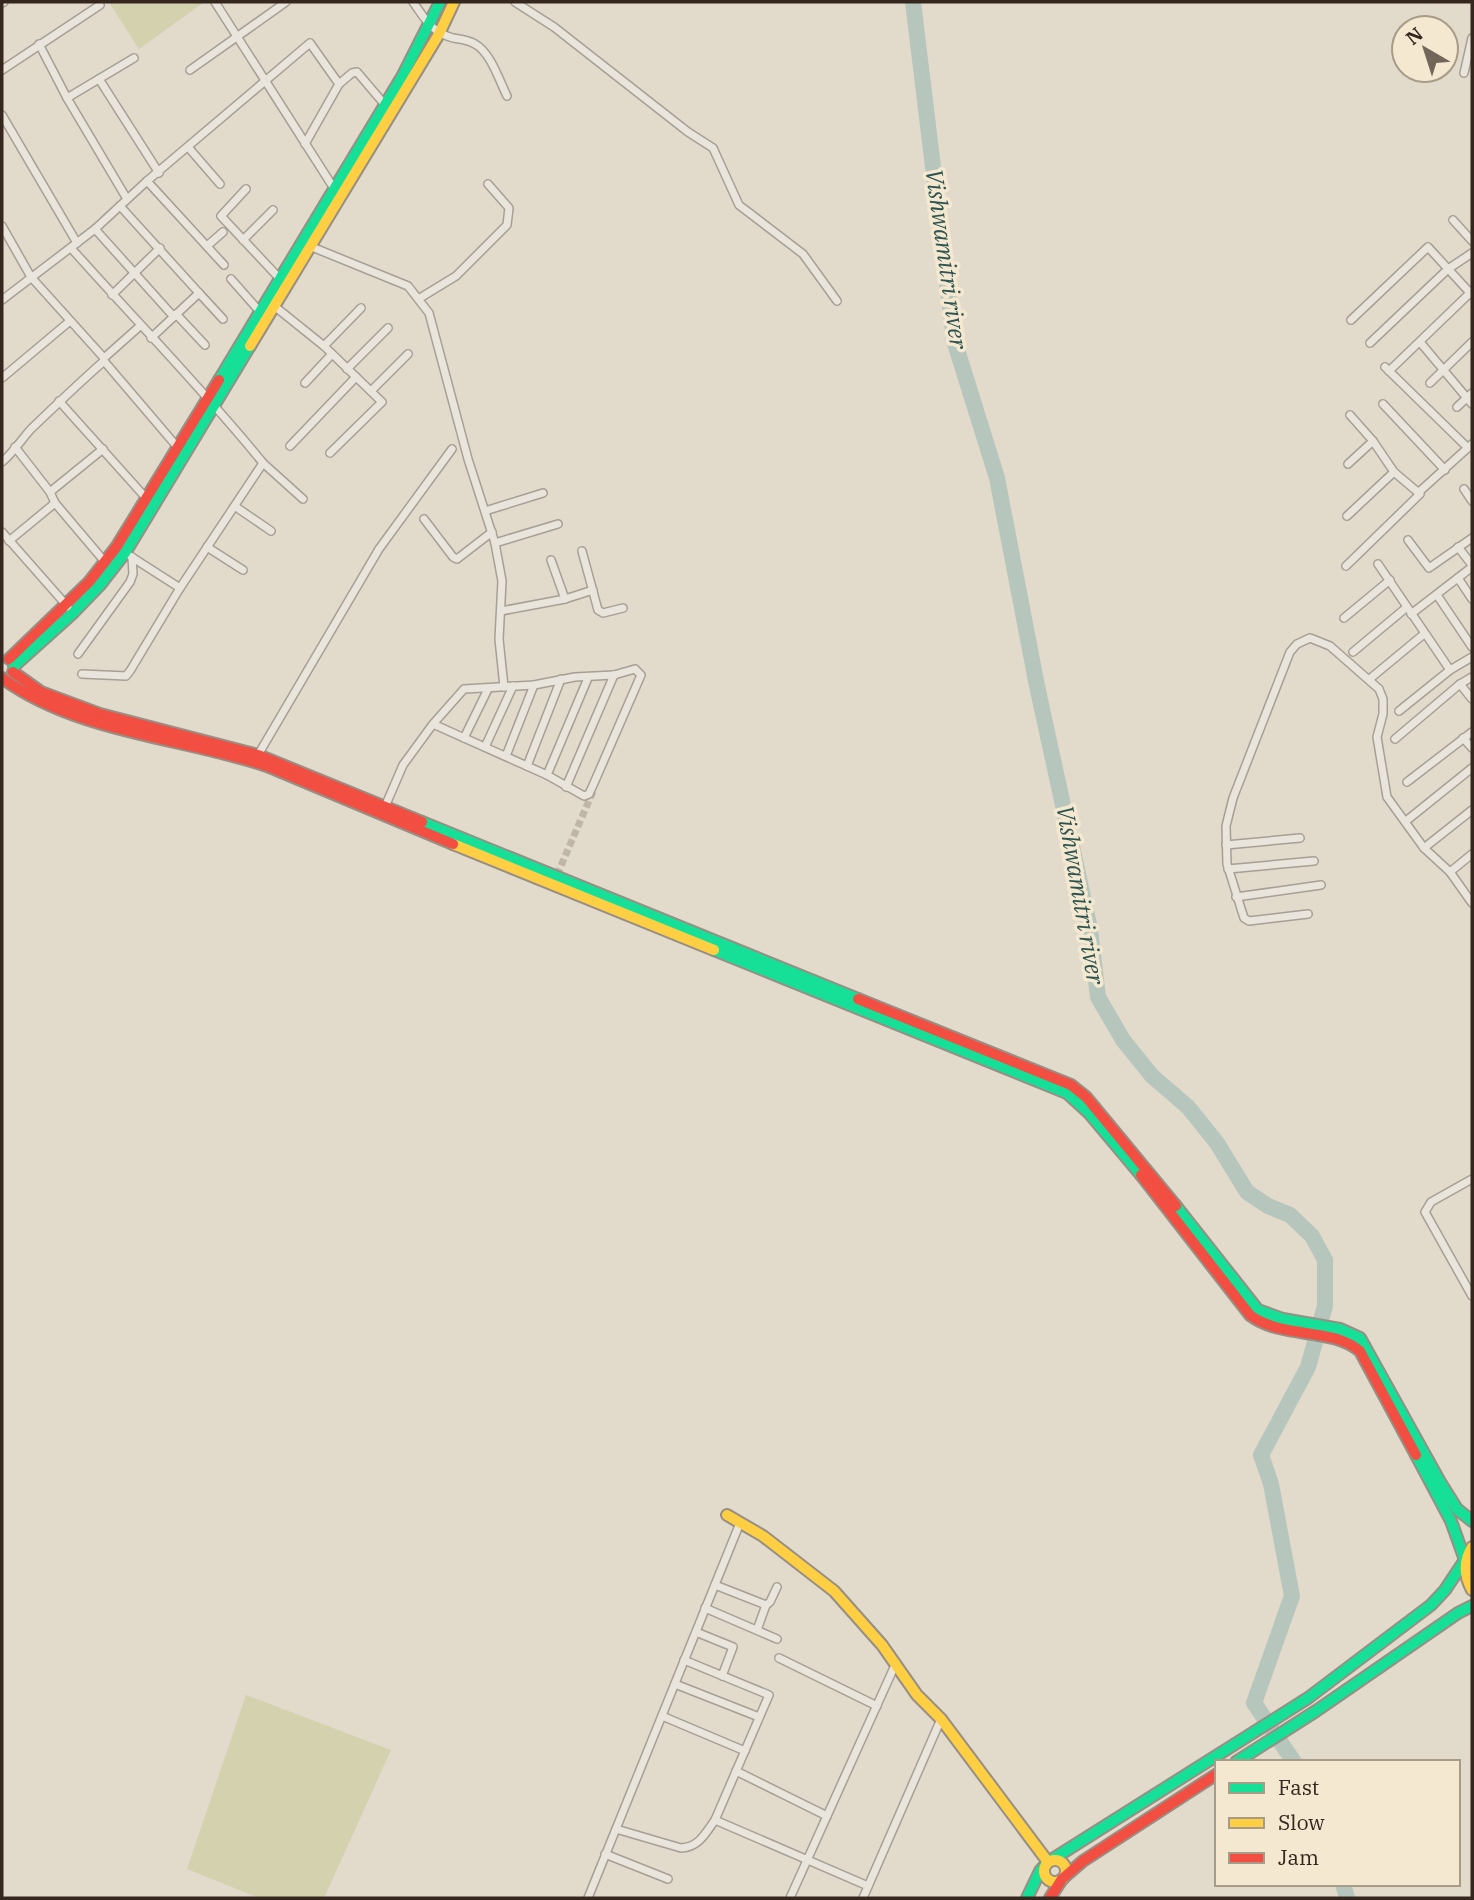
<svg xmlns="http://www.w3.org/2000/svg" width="1474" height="1900" font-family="'IBM Plex Serif',serif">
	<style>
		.green { fill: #d3d1ae }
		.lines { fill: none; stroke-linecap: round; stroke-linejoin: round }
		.river { stroke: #b7c6bc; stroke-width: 16 }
		.street-tunnel { stroke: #bfb6a8; stroke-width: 7; stroke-dasharray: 7 3.5; stroke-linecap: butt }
		.street-casing { stroke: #a79f94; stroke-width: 10 }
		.fast-casing { stroke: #978f84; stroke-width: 14 }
		.slow-casing { stroke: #978f84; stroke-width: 14 }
		.jam-casing { stroke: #978f84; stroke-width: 14 }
		.street { stroke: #eae5dc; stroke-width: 7 }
		.fast { stroke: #16e098; stroke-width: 10 }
		.slow { stroke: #ffcf43; stroke-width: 10 }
		.jam { stroke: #f24e42; stroke-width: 10 }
		.labels { text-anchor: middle; stroke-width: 7; stroke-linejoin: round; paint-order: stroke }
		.water-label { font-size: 24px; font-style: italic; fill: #2d5450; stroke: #f4e8d0 }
	</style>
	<rect width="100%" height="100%" fill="#e2dacb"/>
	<g class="green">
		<polygon points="109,2 202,2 203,3 139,49"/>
		<polygon points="246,1695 391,1750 324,1898 259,1898 187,1869"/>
	</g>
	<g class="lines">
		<g class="river">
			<polyline points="913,2 954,340 997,478 1037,686 1090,929 1098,997 1123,1040 1152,1076 1188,1107 1217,1143 1247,1192 1268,1206 1290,1215 1312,1236 1325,1260 1325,1306 1308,1367 1261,1455 1271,1484 1292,1596 1254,1703 1294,1762"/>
			<polyline points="1343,1884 1347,1898"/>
		</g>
		<polyline class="street-tunnel" points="557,875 594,789"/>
		<defs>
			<g id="street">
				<polyline points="215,2 335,190"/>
				<path d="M413 2C426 20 431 32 453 38 460 39 469 40 475 44 491 53 499 80 507 96"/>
				<polyline points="515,2 554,27 688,132 713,148 739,205 803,254 837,301"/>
				<polyline points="2,3 4,2"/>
				<polyline points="39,44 67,98 127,199"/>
				<polyline points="2,70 100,5"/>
				<polyline points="190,70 286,2"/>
				<polyline points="1464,73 1472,38"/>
				<polyline points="99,79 159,173"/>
				<polyline points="339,84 352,73 357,72 386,106"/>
				<polyline points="67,98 134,58"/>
				<polyline points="2,115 77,243"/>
				<polyline points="188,147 220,184"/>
				<polyline points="147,181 224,265"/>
				<polyline points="246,189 221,216 281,280"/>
				<polyline points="120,206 199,293 151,338"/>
				<polyline points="1453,220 1472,241"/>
				<polyline points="2,226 31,277 104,358 104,361 179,449"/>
				<polyline points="95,229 174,317"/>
				<polyline points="243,240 273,210"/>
				<polyline points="307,245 408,286 429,313 468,459 495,543 502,581 499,639 504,687"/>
				<polyline points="207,246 223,232"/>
				<path d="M71 248C135 320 203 389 263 463L180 588 130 671 126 676 82 674"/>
				<polyline points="231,279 261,313"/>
				<polyline points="199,293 223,319"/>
				<polyline points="112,295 160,248"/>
				<polyline points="420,298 456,276 507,225 509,208 488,184"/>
				<polyline points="2,300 95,229 147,181 310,43 339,84 305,144"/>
				<polyline points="273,305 324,346 382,402 330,453"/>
				<polyline points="176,314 205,345"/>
				<polyline points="1351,320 1428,247 1472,295"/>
				<polyline points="1420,342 1472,404"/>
				<polyline points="1370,343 1448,269 1472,253"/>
				<polyline points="324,346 361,308"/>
				<polyline points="104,358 140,326"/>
				<polyline points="1385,367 1468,448"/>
				<polyline points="347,369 388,328"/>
				<polyline points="1389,371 1472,291"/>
				<polyline points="2,378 70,321"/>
				<polyline points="305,383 332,354"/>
				<polyline points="1430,383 1472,342"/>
				<polyline points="371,391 408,354"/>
				<polyline points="59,401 146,498"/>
				<polyline points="1383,404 1445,470"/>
				<polyline points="1457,407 1472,393"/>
				<polyline points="290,446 356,377"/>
				<polyline points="15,447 50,492 55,503 105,562"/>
				<path d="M2 462C13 453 21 440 31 429 55 406 79 383 104 361"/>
				<polyline points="263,463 303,499"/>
				<polyline points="1348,464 1373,441"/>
				<polyline points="1464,489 1472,501"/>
				<polyline points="50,492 103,449"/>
				<polyline points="1419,492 1472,444"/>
				<polyline points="236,507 271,531"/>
				<polyline points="485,511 543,493"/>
				<polyline points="1347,516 1394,472"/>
				<polyline points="424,519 453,557 457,559 492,532"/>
				<polyline points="2,532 68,607"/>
				<polyline points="1408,540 1429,568 1472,538"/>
				<polyline points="9,541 55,503"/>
				<polyline points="495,543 558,524"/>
				<polyline points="207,547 243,570"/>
				<polyline points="1458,547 1472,565"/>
				<polyline points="582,551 598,610 603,613 623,608"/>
				<polyline points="130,556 180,588"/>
				<polyline points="551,560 565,599"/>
				<polyline points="1378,564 1450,670"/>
				<polyline points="1346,566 1420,494 1394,472 1373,441 1350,415"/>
				<polyline points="1458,578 1472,599"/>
				<polyline points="1437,595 1472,647"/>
				<polyline points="501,611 565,599 593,590"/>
				<polyline points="1411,614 1472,567"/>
				<polyline points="1344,618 1390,580"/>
				<polyline points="1353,652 1407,607"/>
				<polyline points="78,654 130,582 133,574 132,557"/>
				<polyline points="1372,677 1424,634"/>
				<polyline points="1460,684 1472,699"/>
				<polyline points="1399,711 1450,670 1472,657"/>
				<polyline points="464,738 488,689"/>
				<polyline points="1463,738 1472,748"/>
				<polyline points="1395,739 1460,684 1472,677"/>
				<polyline points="485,747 513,686"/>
				<polyline points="258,755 379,549 452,449"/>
				<polyline points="506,756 534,685"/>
				<polyline points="527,766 561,679"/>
				<polyline points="547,775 588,678"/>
				<polyline points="1407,782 1472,732"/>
				<polyline points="566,787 614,675"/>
				<polyline points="384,809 403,765 433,724 547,775 584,796 589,794 594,783 641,675 635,669 614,675 575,677 534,685 464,689 433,724"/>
				<polyline points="1406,821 1472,768"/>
				<polyline points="1226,845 1300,838"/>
				<polyline points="1424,848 1472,810"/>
				<polyline points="1228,869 1314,861"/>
				<polyline points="1450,872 1472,854"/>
				<polyline points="1236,897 1321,885"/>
				<polyline points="1308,914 1249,921 1244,918 1227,864 1226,826 1233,798 1290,652 1297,644 1310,638 1330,646 1379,689 1383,699 1383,714 1377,737 1387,797 1424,848 1450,872 1472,903"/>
				<polyline points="1472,1179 1431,1202 1425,1212 1472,1296"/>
				<polyline points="715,1585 766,1605 770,1602 777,1587"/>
				<polyline points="705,1608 777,1639"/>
				<polyline points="757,1630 766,1605"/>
				<polyline points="696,1632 733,1647 722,1676"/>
				<polyline points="779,1658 877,1706"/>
				<polyline points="684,1660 769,1695 715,1820 868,1886"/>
				<polyline points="675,1684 759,1717"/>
				<polyline points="662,1716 745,1751"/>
				<polyline points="736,1771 827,1816"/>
				<path d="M616 1829 681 1848C699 1847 705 1834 715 1820"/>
				<polyline points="605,1854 668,1879"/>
				<polyline points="588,1898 740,1523"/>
				<polyline points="790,1898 896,1663"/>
				<polyline points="863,1898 941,1719"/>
			</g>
			<g id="fast">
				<polyline points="219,380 403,75 440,2"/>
				<polyline points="14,666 73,613 100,585 125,553 250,346"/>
				<polyline points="422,822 858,999"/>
				<polyline points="714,950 1067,1093 1089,1113 1141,1175"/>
				<polyline points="1176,1206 1258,1310 1283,1319 1340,1329 1360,1338 1440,1482 1457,1509 1472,1521"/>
				<polyline points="1416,1455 1451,1521 1465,1560"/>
				<polyline points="1236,1762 1316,1711 1458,1613 1472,1606"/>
				<polyline points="1027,1898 1040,1871 1048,1862 1308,1698 1431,1605 1445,1590 1465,1560"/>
			</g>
			<g id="slow">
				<polyline points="250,346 439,34 454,2"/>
				<polyline points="453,844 714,950"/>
				<polyline points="727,1515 763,1536 834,1591 882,1645 917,1695 941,1719 1048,1862"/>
				<path d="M1472 1547C1463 1562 1464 1575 1472 1590"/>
				<circle cx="1055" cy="1871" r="11"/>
			</g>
			<g id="jam">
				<polyline points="9,659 89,582 117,546 219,380"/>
				<polyline points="13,672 41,692 100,714 258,755 422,822"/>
				<path d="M2 678C78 733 180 737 267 766L453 844"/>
				<polyline points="858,999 1071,1085 1086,1097 1176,1206"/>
				<path d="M1141 1175 1250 1315C1284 1340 1329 1326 1360 1351L1416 1455"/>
				<polyline points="1050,1898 1062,1879 1083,1861 1217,1774"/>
			</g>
		</defs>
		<use href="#street" class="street-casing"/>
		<use href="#fast" class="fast-casing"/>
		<use href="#slow" class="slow-casing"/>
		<use href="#jam" class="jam-casing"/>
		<use href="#street" class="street"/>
		<use href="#fast" class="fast"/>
		<use href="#slow" class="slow"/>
		<use href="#jam" class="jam"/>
	</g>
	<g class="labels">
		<g class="water-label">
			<text transform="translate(946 259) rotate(82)" y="8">Vishwamitri river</text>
			<text transform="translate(1080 895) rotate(80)" y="8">Vishwamitri river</text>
		</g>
	</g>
	<rect width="1474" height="1900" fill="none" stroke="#35271d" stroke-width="7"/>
	<rect x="1215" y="1760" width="245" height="126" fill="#f4e8d0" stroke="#a89b88" stroke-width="2"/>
	<rect x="1229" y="1783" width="35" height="10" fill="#16e098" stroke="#a89b88" stroke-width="2"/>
	<text x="1278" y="1795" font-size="21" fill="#35271d">Fast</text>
	<rect x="1229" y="1818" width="35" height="10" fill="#ffcf43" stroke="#a89b88" stroke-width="2"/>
	<text x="1278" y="1830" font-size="21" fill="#35271d">Slow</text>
	<rect x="1229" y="1853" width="35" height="10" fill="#f24e42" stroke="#a89b88" stroke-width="2"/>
	<text x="1278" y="1865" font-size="21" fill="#35271d">Jam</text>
	<g transform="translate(1425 49) rotate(321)"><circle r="33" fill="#f4e8d0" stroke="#a89b88" stroke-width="2"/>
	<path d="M0-5L12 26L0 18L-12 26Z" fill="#72665a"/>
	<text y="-10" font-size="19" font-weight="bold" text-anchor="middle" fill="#35271d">N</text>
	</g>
</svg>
